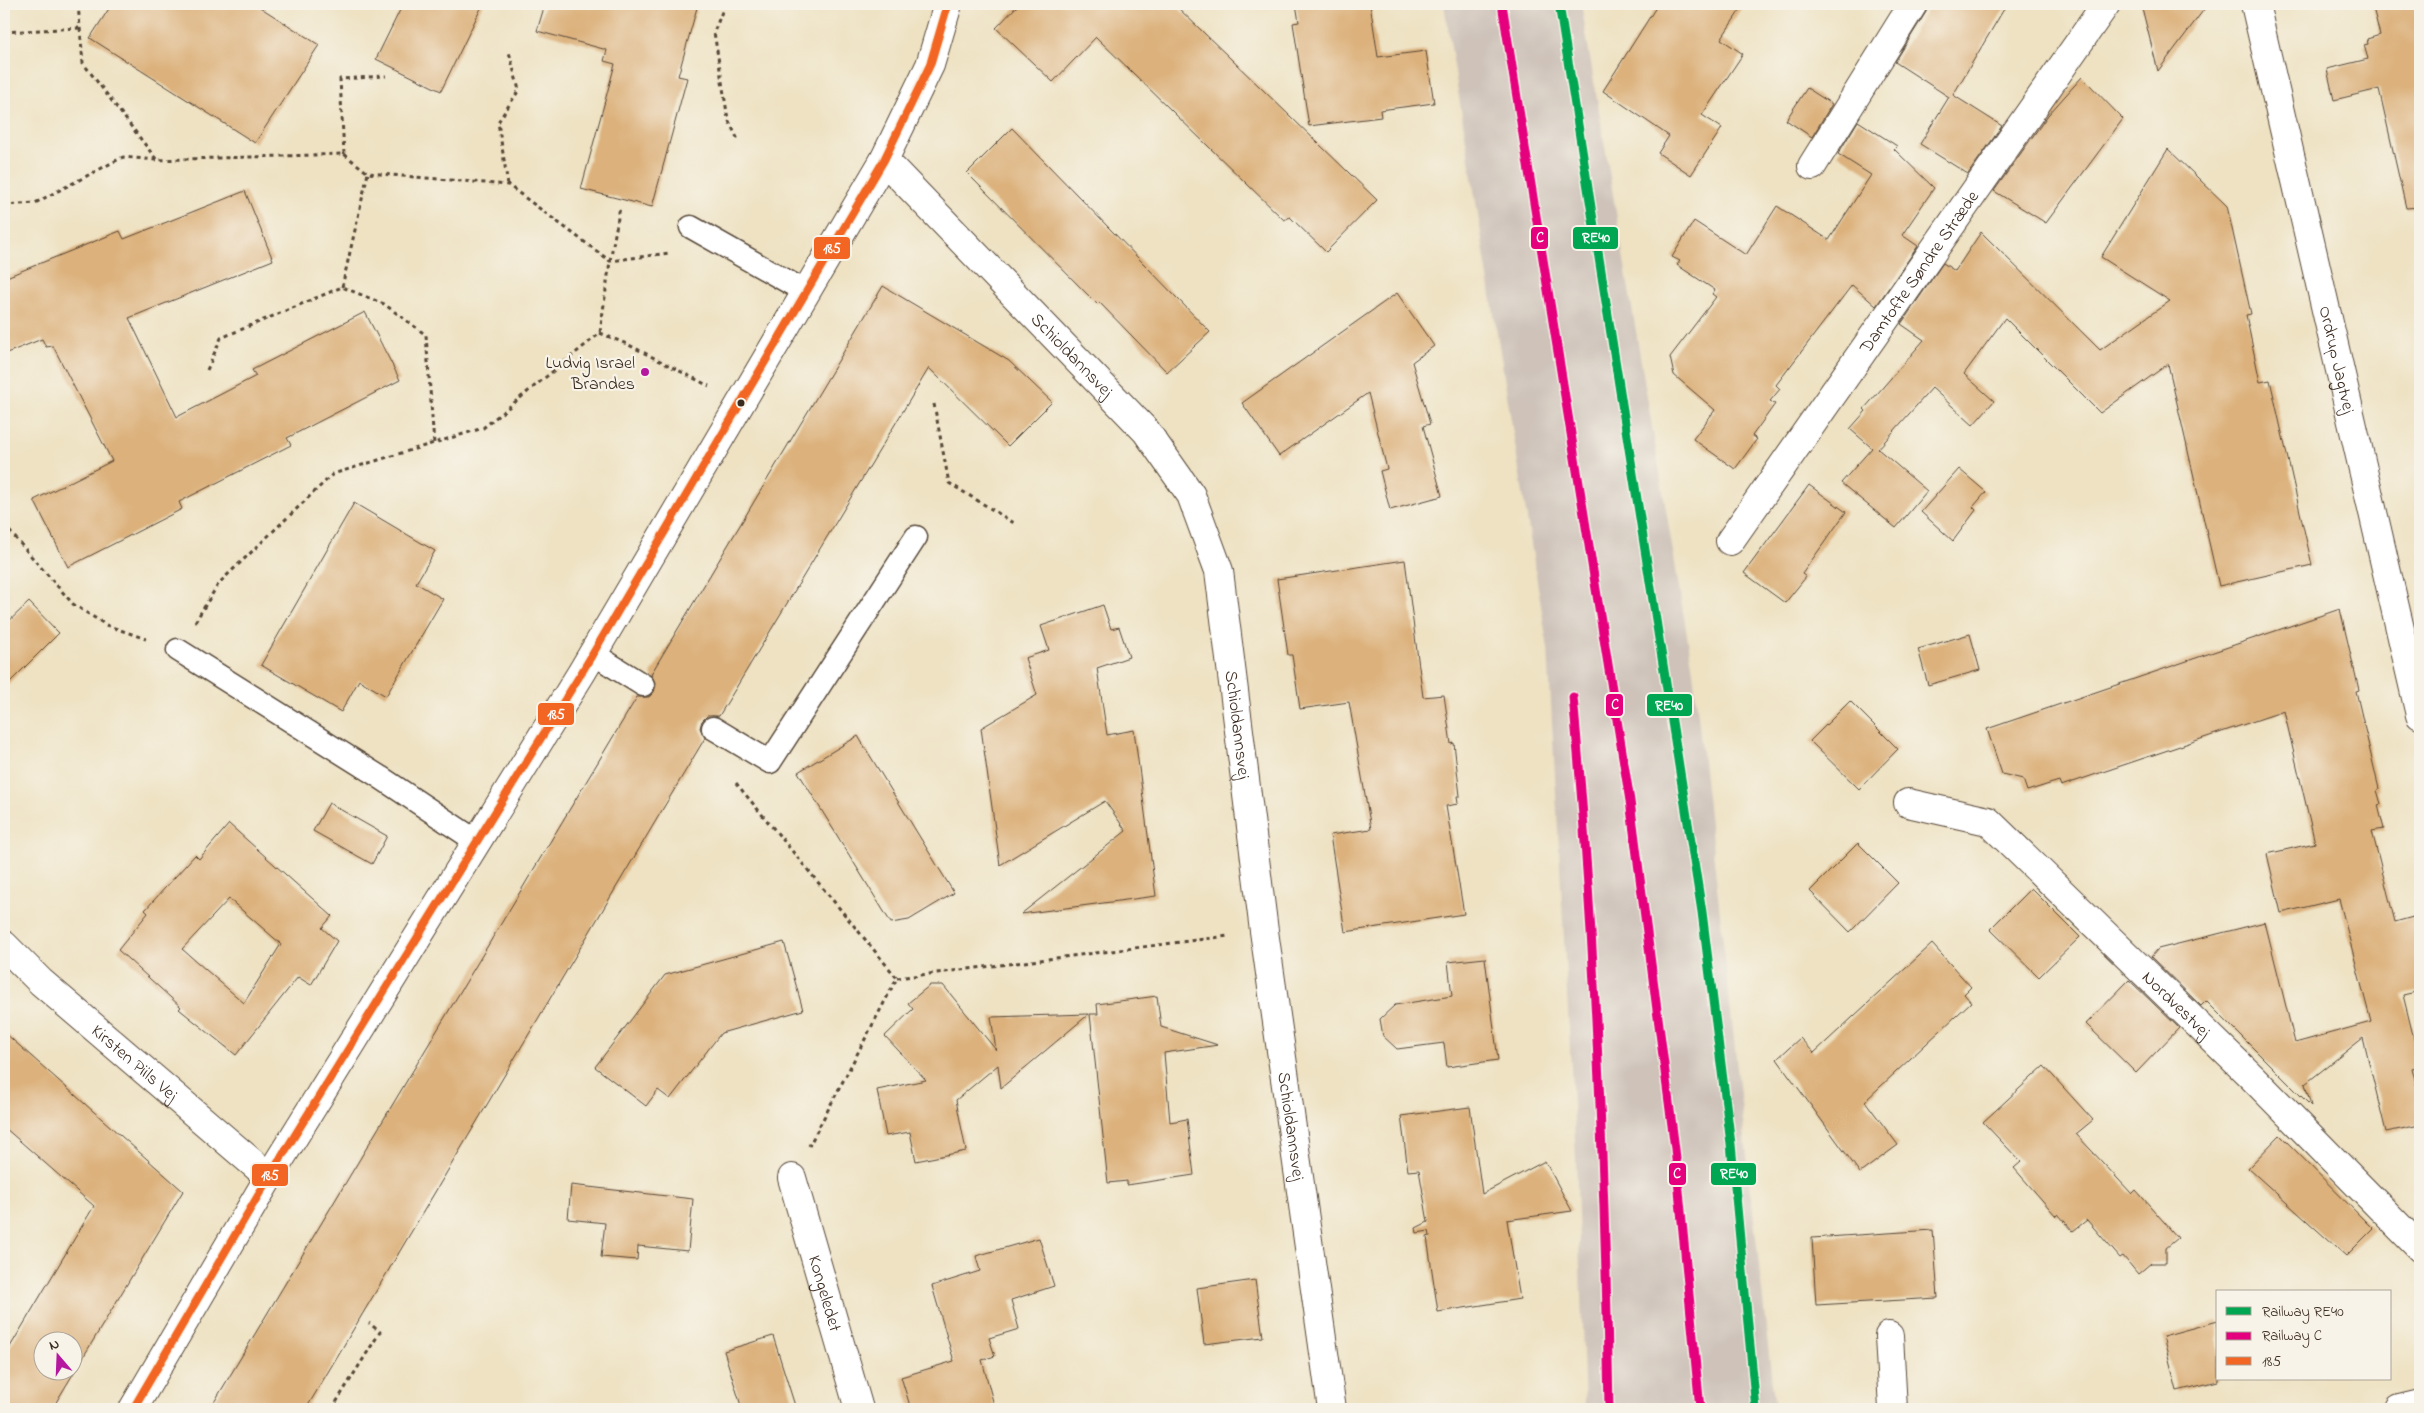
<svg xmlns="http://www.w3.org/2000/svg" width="2424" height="1413" font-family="'Indie Flower',sans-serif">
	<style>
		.industrial { fill: #cec2b9 }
		.building { fill: #dcb17b; fill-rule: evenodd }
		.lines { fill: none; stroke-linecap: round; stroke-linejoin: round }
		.lane-casing { stroke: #564637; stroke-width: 25 }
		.street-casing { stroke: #564637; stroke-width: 30 }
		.secondary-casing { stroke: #564637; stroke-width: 30 }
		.path { stroke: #564637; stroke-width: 3; stroke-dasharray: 4 4; stroke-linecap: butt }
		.lane { stroke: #fff; stroke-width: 22 }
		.street { stroke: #fff; stroke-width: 28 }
		.secondary { stroke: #fff; stroke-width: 28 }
		.bus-1-casing { stroke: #f7f3e8; stroke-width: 11 }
		.bus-1 { stroke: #f26522; stroke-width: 8 }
		.rail-1-casing { stroke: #f7f3e8; stroke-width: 12 }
		.rail-2-casing { stroke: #f7f3e8; stroke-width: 12 }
		.rail-1 { stroke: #00a651; stroke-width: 9 }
		.rail-2 { stroke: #e5007d; stroke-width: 9 }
		.poi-dot { fill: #b5179e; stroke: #f7f3e8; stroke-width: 2 }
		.bus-dot { fill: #3b2a1e; stroke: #f7f3e8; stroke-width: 2 }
		.labels { text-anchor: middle; stroke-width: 4.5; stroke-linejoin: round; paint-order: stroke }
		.street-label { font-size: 18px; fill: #3b2a1e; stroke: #f7f3e8 }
		.poi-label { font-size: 18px; fill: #3b2a1e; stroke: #f7f3e8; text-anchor: end }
		.line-badge { stroke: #f7f3e8; stroke-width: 2 }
		.badge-label { font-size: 14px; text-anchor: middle; font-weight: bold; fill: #fff }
	</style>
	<rect width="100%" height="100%" fill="#f7f3e8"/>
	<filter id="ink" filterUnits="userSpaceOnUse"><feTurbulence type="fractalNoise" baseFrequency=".02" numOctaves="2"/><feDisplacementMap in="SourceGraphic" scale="10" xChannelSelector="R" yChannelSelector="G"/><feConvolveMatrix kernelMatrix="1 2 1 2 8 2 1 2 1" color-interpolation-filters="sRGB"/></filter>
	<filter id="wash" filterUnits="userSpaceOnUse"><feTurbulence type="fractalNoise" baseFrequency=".0096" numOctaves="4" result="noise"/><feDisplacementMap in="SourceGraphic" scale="20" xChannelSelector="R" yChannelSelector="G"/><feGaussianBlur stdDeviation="1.12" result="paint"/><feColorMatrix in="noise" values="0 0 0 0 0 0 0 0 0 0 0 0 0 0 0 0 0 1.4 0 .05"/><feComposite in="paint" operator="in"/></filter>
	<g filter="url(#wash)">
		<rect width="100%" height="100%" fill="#eee2c3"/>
		<polygon class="industrial" points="1444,4 1581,4 1693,671 1775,1409 1585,1409 1576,1158 1548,649"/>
		<g id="blocks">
			<g class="building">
				<polygon points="112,4 255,4 319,45 255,143 90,38"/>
				<polygon points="403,4 483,4 441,91 376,59"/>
				<polygon points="545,4 698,4 678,76 687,78 652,207 581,189 615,64 604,61 607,50 537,31"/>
				<polygon points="1019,4 1174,4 1377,200 1326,252 1290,217 1284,220 1096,37 1053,82 996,28"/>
				<polygon points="1296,4 1370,4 1378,57 1426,51 1434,103 1380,110 1381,117 1309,126 1293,23 1299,22"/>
				<polygon points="1658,4 1744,4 1721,39 1743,54 1702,115 1722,128 1691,175 1658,153 1669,136 1603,91"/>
				<polygon points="1928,4 2007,4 1953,95 2002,126 1968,174 1920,144 1949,97 1895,62 1926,12"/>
				<polygon points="2141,4 2208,4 2158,71"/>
				<polygon points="2372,4 2416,4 2420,22 2420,207 2406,208 2379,89 2334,100 2327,69 2368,59 2364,45 2368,44 2367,39 2380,35"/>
				<polygon points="2082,77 2123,119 2046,223 1994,191 2048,115"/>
				<polygon points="1807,88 1832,104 1812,137 1786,120"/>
				<polygon points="1858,121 1897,146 1894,149 1934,188 1902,235 1918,246 1876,306 1852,285 1776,385 1780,389 1770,401 1775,404 1752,436 1757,439 1735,469 1693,439 1715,410 1674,375 1670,357 1716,297 1712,294 1715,290 1677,265 1680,261 1672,257 1694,221 1746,255 1777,206 1829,240 1871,175 1838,154"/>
				<polygon points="1012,128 1210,332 1167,372 1099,302 1097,304 967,173"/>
				<polygon points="2168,149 2227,206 2251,314 2246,315 2260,382 2270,380 2312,565 2219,586 2168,364 2100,413 2005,318 1964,374 1994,401 1973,425 1932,388 1878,449 1927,491 1896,528 1841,483 1872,448 1850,429 1866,411 1864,409 1924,340 1901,324 1943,263 1955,271 1981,232 2100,350 2170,301 2101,257"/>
				<polygon points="245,191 273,260 129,318 177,417 256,376 252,370 365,312 400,380 287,438 291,445 179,502 182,509 68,567 34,500 112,461 53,346 46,347 42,339 4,354 4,278 120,231 124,239"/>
				<polygon points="883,286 1009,361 1052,402 1008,446 929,368 719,716 707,716 702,721 700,728 705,738 306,1409 210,1409 637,697 649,697 654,692 656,685 651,674"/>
				<polygon points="1397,293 1434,346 1412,362 1430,424 1423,426 1442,496 1390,510 1380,471 1387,469 1368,393 1279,456 1242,403"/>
				<polygon points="1959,469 1986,492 1973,507 1976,510 1953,541 1921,512"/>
				<polygon points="1809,485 1846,512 1802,574 1806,577 1785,603 1744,573"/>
				<polygon points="354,503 435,551 416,583 443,599 386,696 359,680 341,712 261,665"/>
				<polygon points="1405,560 1423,697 1444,695 1451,744 1454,743 1460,796 1457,796 1458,804 1446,806 1464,914 1345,932 1330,835 1371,829 1349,702 1300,709 1292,655 1288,655 1277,579"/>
				<polygon points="29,602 59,633 4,688 4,626"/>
				<polygon points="1103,605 1111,629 1119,627 1129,657 1097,668 1107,735 1134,730 1156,896 1021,914 1126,831 1105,801 1000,865 981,728 1037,695 1025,658 1049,650 1041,626"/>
				<polygon points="2340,609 2359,690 2356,691 2379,789 2377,790 2381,804 2378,805 2384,829 2372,831 2395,922 2413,917 2420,945 2420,991 2403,995 2420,1063 2420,1066 2412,1068 2420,1099 2420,1125 2386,1132 2363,1038 2305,1084 2311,1106 2206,1001 2201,1006 2151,957 2158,949 2265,922 2295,1043 2371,1022 2339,899 2281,913 2267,854 2315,843 2284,711 2061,786 2059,781 2027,791 2023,779 2002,774 1987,729"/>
				<polygon points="1970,634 1980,670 1928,685 1918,649"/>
				<polygon points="1850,701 1898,749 1859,789 1810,741"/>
				<polygon points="858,736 954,893 909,920 891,923 798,772"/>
				<polygon points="329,803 387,836 372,864 313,831"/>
				<path d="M229 824 332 916 322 928 337 941 311 985 298 977 236 1055 179 1009 181 1007 118 950 148 913 145 910 195 855 199 859ZM229 899 281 944 244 1003 182 949Z"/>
				<polygon points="1858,843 1898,883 1850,932 1810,891"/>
				<polygon points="2031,888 2080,937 2039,977 1990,929"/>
				<polygon points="784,942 803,1010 721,1033 670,1099 658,1090 646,1106 595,1067 665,975"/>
				<polygon points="1932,944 1971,987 1964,994 1971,1002 1865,1101 1898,1145 1860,1173 1777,1059 1800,1038 1814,1053"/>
				<polygon points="1485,958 1498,1060 1447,1067 1444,1043 1397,1049 1383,1036 1380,1019 1395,1005 1452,996 1448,962"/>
				<polygon points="2129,980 2179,1028 2136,1073 2086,1024"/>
				<polygon points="930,985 943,985 996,1050 991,1017 1089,1014 1001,1088 998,1065 956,1100 966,1151 916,1161 910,1132 886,1136 877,1090 926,1080 885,1036 913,1009 908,1003"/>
				<polygon points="1157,996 1161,1027 1218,1045 1164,1053 1170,1122 1187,1119 1194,1175 1127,1185 1127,1181 1108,1183 1090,1014 1098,1014 1097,1004"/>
				<path d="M4 1032 183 1191 52 1409H4V1357L94 1206 4 1127ZM42 1340H72V1370H42Z"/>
				<polygon points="2044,1066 2093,1120 2076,1134 2132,1194 2136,1190 2178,1238 2166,1248 2166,1263 2151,1263 2138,1274 2123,1256 2120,1258 2087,1220 2073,1231 2058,1214 2056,1216 2014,1168 2021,1162 1983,1122"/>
				<polygon points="1470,1107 1482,1194 1545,1161 1572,1211 1507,1220 1520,1299 1438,1312 1427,1237 1430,1236 1429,1231 1417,1233 1416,1228 1428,1222 1419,1170 1408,1171 1401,1116"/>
				<polygon points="2280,1135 2373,1229 2346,1256 2248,1168"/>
				<polygon points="571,1185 693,1199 688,1251 638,1246 637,1260 601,1257 605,1223 568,1219"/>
				<polygon points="1933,1230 1938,1298 1816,1305 1812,1238"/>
				<polygon points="1039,1238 1054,1286 1011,1300 1019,1329 989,1338 995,1356 982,1360 995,1409 911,1409 901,1377 954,1361 932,1286 980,1271 976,1256"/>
				<polygon points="1255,1280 1263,1337 1204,1344 1197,1288"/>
				<polygon points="2218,1321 2218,1381 2177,1391 2163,1336"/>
				<polygon points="773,1336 796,1409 742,1409 724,1351"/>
			</g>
		</g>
	</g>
	<g filter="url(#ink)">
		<use href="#blocks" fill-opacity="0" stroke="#564637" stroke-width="1"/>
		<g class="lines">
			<defs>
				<g id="lane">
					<polyline points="691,227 806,292"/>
					<polyline points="178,650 380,777 476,841"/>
					<polyline points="592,653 643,685"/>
					<polyline points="713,728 770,762 916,537"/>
				</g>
				<g id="street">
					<path id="s1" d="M884 160 1146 431 1191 495 1219 571 1264 931 1332 1409"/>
					<polyline points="1812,166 1913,4"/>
					<path id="s2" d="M1730 541 2106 4"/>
					<path id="s3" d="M1908 803 1988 821 2253 1078 2420 1248"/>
					<path id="s4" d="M4 945 41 982 269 1177"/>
					<path id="s5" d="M792 1178 859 1409"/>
					<polyline points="1889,1336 1893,1409"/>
					<polyline points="2399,1409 2420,1404"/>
				</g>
				<g id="secondary">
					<path id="s6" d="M2255 4 2420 715"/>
					<polyline points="133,1409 269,1177 582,672 884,160 930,65 948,4"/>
				</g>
			</defs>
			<use href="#lane" class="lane-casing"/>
			<use href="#street" class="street-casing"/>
			<use href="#secondary" class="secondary-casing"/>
			<g class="path">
				<polyline points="78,4 83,63 156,159"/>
				<polyline points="725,4 714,32 728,119 739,142"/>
				<polyline points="4,32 79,28"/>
				<polyline points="344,154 340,79 386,76"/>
				<polyline points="508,185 498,122 519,90 509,52"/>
				<polyline points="4,205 35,203 123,157 156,160 344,154 368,173 508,185 610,261 669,253"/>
				<polyline points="342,287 368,173"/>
				<polyline points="600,333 627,344 709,386"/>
				<polyline points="207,370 221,338 342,287 384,304 426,335 434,444"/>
				<polyline points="934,404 949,483 1014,523"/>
				<polyline points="4,525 73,604 106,625 146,639"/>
				<polyline points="195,622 219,583 333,474 483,428 600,333 610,261 620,207"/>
				<polyline points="736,783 897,978 809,1146"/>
				<polyline points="897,978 1229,936"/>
				<polyline points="332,1409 380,1332 369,1323"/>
			</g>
			<use href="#lane" class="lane"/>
			<use href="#street" class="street"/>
			<use href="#secondary" class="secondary"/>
			<defs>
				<polyline id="bus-1" points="133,1409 269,1177 582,672 884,160 930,65 948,4"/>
			</defs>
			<use href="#bus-1" class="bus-1-casing"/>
			<use href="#bus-1" class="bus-1"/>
			<defs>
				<polyline id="rail-1" points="1559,4 1702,912 1731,1144 1756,1409"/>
				<g id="rail-2">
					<polyline points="1502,4 1630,801 1675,1149 1700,1409"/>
					<path d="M1573 697C1595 934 1605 1171 1609 1409"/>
				</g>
			</defs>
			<use href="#rail-1" class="rail-1-casing"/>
			<use href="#rail-2" class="rail-2-casing"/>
			<use href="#rail-1" class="rail-1"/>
			<use href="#rail-2" class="rail-2"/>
		</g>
	</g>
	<circle class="poi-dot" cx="645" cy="372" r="5"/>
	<circle class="bus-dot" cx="741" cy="403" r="4.5"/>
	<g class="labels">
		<g class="street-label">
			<text dy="6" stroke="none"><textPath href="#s2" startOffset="329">Damtofte Søndre Stræde</textPath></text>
			<text dy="6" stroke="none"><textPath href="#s1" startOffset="271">Schioldannsvej</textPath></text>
			<text dy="6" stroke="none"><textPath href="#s6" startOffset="365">Ordrup Jagtvej</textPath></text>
			<text dy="6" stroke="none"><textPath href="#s1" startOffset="691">Schioldannsvej</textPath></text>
			<text dy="6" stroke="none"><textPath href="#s3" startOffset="345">Nordvestvej</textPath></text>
			<text dy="6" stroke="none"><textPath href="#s4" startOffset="176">Kirsten Piils Vej</textPath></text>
			<text dy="6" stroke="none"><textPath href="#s1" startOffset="1096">Schioldannsvej</textPath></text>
			<text dy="6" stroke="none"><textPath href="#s5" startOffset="120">Kongeledet</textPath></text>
		</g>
		<g class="poi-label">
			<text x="635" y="368">Ludvig Israel<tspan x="635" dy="21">Brandes</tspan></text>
		</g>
	</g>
	<g class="line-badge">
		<rect x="1530" y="226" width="19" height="24" rx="5" fill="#e5007d"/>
		<rect x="1572" y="226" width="47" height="24" rx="5" fill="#00a651"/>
		<rect x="813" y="236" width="38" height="24" rx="5" fill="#f26522"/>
		<rect x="1605" y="693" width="19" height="24" rx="5" fill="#e5007d"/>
		<rect x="1646" y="693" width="47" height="24" rx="5" fill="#00a651"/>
		<rect x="537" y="702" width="38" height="24" rx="5" fill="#f26522"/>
		<rect x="1710" y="1162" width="47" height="24" rx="5" fill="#00a651"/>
		<rect x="1668" y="1162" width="19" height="24" rx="5" fill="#e5007d"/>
		<rect x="251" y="1163" width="38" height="24" rx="5" fill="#f26522"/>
	</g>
	<g class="badge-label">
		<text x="1540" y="242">C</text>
		<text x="1596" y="242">RE40</text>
		<text x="832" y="253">185</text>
		<text x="1615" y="709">C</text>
		<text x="1669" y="710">RE40</text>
		<text x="556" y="719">185</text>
		<text x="1734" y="1178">RE40</text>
		<text x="1677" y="1178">C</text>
		<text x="270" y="1180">185</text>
	</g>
	<rect width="2424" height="1413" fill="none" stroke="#f7f3e8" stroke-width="20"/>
	<rect x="2216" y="1290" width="175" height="90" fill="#f7f3e8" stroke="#aca397"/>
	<rect x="2226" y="1307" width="25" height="8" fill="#00a651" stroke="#aca397"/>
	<text x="2262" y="1316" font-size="15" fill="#3b2a1e">Railway RE40</text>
	<rect x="2226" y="1332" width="25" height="8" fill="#e5007d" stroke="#aca397"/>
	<text x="2262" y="1340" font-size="15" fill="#3b2a1e">Railway C</text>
	<rect x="2226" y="1357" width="25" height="8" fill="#f26522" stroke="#aca397"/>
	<text x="2262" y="1366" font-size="15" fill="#3b2a1e">185</text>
	<g transform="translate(58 1356) rotate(341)"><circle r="24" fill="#f7f3e8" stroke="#aca397"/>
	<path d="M0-4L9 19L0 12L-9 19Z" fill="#b5179e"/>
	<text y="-8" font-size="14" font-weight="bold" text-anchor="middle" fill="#3b2a1e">N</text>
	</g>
</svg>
